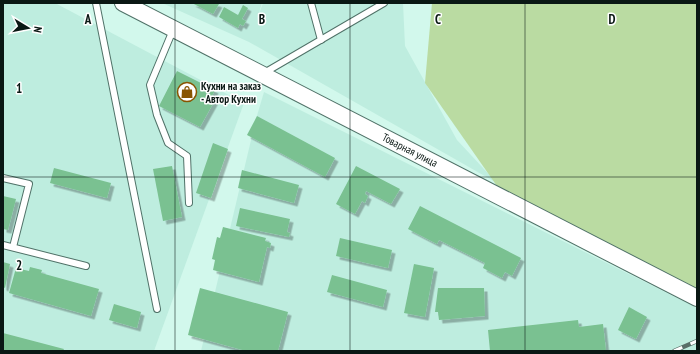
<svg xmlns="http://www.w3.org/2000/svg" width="700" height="354" font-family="'PT Sans Narrow',sans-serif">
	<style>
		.built { fill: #beeddf }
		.green { fill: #badba2 }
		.building { fill: #7ac191; filter: url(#shadow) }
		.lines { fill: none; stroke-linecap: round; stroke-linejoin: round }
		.service-casing { stroke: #507268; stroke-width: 8 }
		.tertiary-casing { stroke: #507268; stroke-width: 18 }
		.service { stroke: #fff; stroke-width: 6 }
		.tertiary { stroke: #fff; stroke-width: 16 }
		.rail-casing { stroke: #586f68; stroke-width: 4.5 }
		.rail { stroke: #fff; stroke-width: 3; stroke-dasharray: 9; stroke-linecap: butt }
		.grid { fill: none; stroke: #0a1814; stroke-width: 1; stroke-opacity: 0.55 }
		.labels { text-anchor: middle; stroke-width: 3; stroke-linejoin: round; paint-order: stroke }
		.poi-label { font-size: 11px; font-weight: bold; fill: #0a1814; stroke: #fff; text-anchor: start }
		.street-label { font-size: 11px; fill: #0a1814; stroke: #fff }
		.grid-label { font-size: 13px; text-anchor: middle; font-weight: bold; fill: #0a1814; stroke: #fff; stroke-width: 3; stroke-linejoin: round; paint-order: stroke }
	</style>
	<defs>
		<filter id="shadow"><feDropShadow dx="3.5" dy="3.5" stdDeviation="0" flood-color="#0004"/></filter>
	</defs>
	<rect width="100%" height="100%" fill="#d2f8ec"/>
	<g class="built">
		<polygon points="3,3 55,3 244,103 154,351 3,351"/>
		<polygon points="162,3 262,3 257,19 263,3 403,3 405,46 457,140 497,183 249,42"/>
		<polygon points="264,92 697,308 697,351 201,351 256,119"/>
	</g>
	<polygon class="green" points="432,3 697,3 697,298 506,199 425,83"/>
	<g class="building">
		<polygon points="192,3 216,3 219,4 213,14"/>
		<polygon points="243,5 248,8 242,19 246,21 243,26 240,24 238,28 219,17 224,7 238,15"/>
		<polygon points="177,71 215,90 211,98 215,100 200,127 159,106"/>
		<polygon points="257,116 335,158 325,177 247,135"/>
		<polygon points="213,143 228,149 211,198 196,193"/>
		<polygon points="172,166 182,217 163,221 153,169"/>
		<polygon points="356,166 400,189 391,204 366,191 365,194 368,196 365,203 362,201 355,214 336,204"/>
		<polygon points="54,168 111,183 107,198 50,183"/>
		<polygon points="242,170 299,185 294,203 238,188"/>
		<polygon points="3,196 16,199 8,230 3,229"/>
		<polygon points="420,206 521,258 512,276 505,272 502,278 483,268 485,263 439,240 437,244 408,229"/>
		<polygon points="240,208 290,219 287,232 290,233 289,237 236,226"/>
		<polygon points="223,227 266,238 265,241 271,243 270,248 267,247 259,282 213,270 215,260 212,259 217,237 220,238"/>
		<polygon points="340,238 392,250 388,268 336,256"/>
		<polygon points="3,262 10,264 5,288 3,287"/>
		<polygon points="414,264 434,268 425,317 404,313"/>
		<polygon points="30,267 42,270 41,273 99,289 91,316 9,293 16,268 29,271"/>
		<polygon points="332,275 387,290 383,307 327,292"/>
		<polygon points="200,288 288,312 278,351 246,351 188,335"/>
		<polygon points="438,288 484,288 485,316 439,320 438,312 435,312"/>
		<polygon points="114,304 141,312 137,328 109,320"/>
		<polygon points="629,307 647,317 636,339 618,330"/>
		<polygon points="578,320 579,327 603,324 606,351 490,351 488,330"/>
		<polygon points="3,333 64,349 63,351 3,351"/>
	</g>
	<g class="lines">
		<defs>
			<g id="service">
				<polyline points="96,3 157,309"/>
				<polyline points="311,3 321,40"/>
				<polyline points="173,30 150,85 157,115 168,143 187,156 189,203"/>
				<polyline points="264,73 384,3"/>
				<polyline points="3,178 29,184 13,247"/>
				<polyline points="3,245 86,266"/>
			</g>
			<polyline id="tertiary" points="123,3 697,298"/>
		</defs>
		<use href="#service" class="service-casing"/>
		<use href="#tertiary" class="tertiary-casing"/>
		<use href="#service" class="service"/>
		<use href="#tertiary" class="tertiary"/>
		<defs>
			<polyline id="rail" points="674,351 697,341"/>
		</defs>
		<use href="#rail" class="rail-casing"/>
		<use href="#rail" class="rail"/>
	</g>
	<path class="grid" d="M175 3V351M350 3V351M525 3V351M3 177H697"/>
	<defs>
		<symbol id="shop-ring" viewBox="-11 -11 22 22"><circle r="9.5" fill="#fff" stroke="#885400" stroke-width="1.5"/><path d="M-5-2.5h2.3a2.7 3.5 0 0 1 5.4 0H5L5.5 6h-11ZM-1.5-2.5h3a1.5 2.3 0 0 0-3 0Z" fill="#885400"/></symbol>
	</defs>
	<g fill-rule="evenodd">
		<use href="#shop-ring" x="176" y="81" width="22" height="22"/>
	</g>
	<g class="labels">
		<g class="poi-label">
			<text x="201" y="90">Кухни на заказ<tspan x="201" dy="13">- Автор Кухни</tspan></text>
		</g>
		<g class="street-label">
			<text transform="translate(410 150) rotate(27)" y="4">Товарная улица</text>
		</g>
	</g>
	<g class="grid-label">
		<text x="88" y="24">A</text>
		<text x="262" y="24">B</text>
		<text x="438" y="24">C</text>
		<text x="612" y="24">D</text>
		<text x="19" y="93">1</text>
		<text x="19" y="270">2</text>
	</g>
	<rect width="700" height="354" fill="none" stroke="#0a1814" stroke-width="8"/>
	<g transform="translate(28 28) rotate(100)" stroke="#ffffff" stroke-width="3" paint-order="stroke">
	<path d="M0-3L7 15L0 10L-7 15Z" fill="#0a1814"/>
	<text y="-6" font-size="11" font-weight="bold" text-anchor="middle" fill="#0a1814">N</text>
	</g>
</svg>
